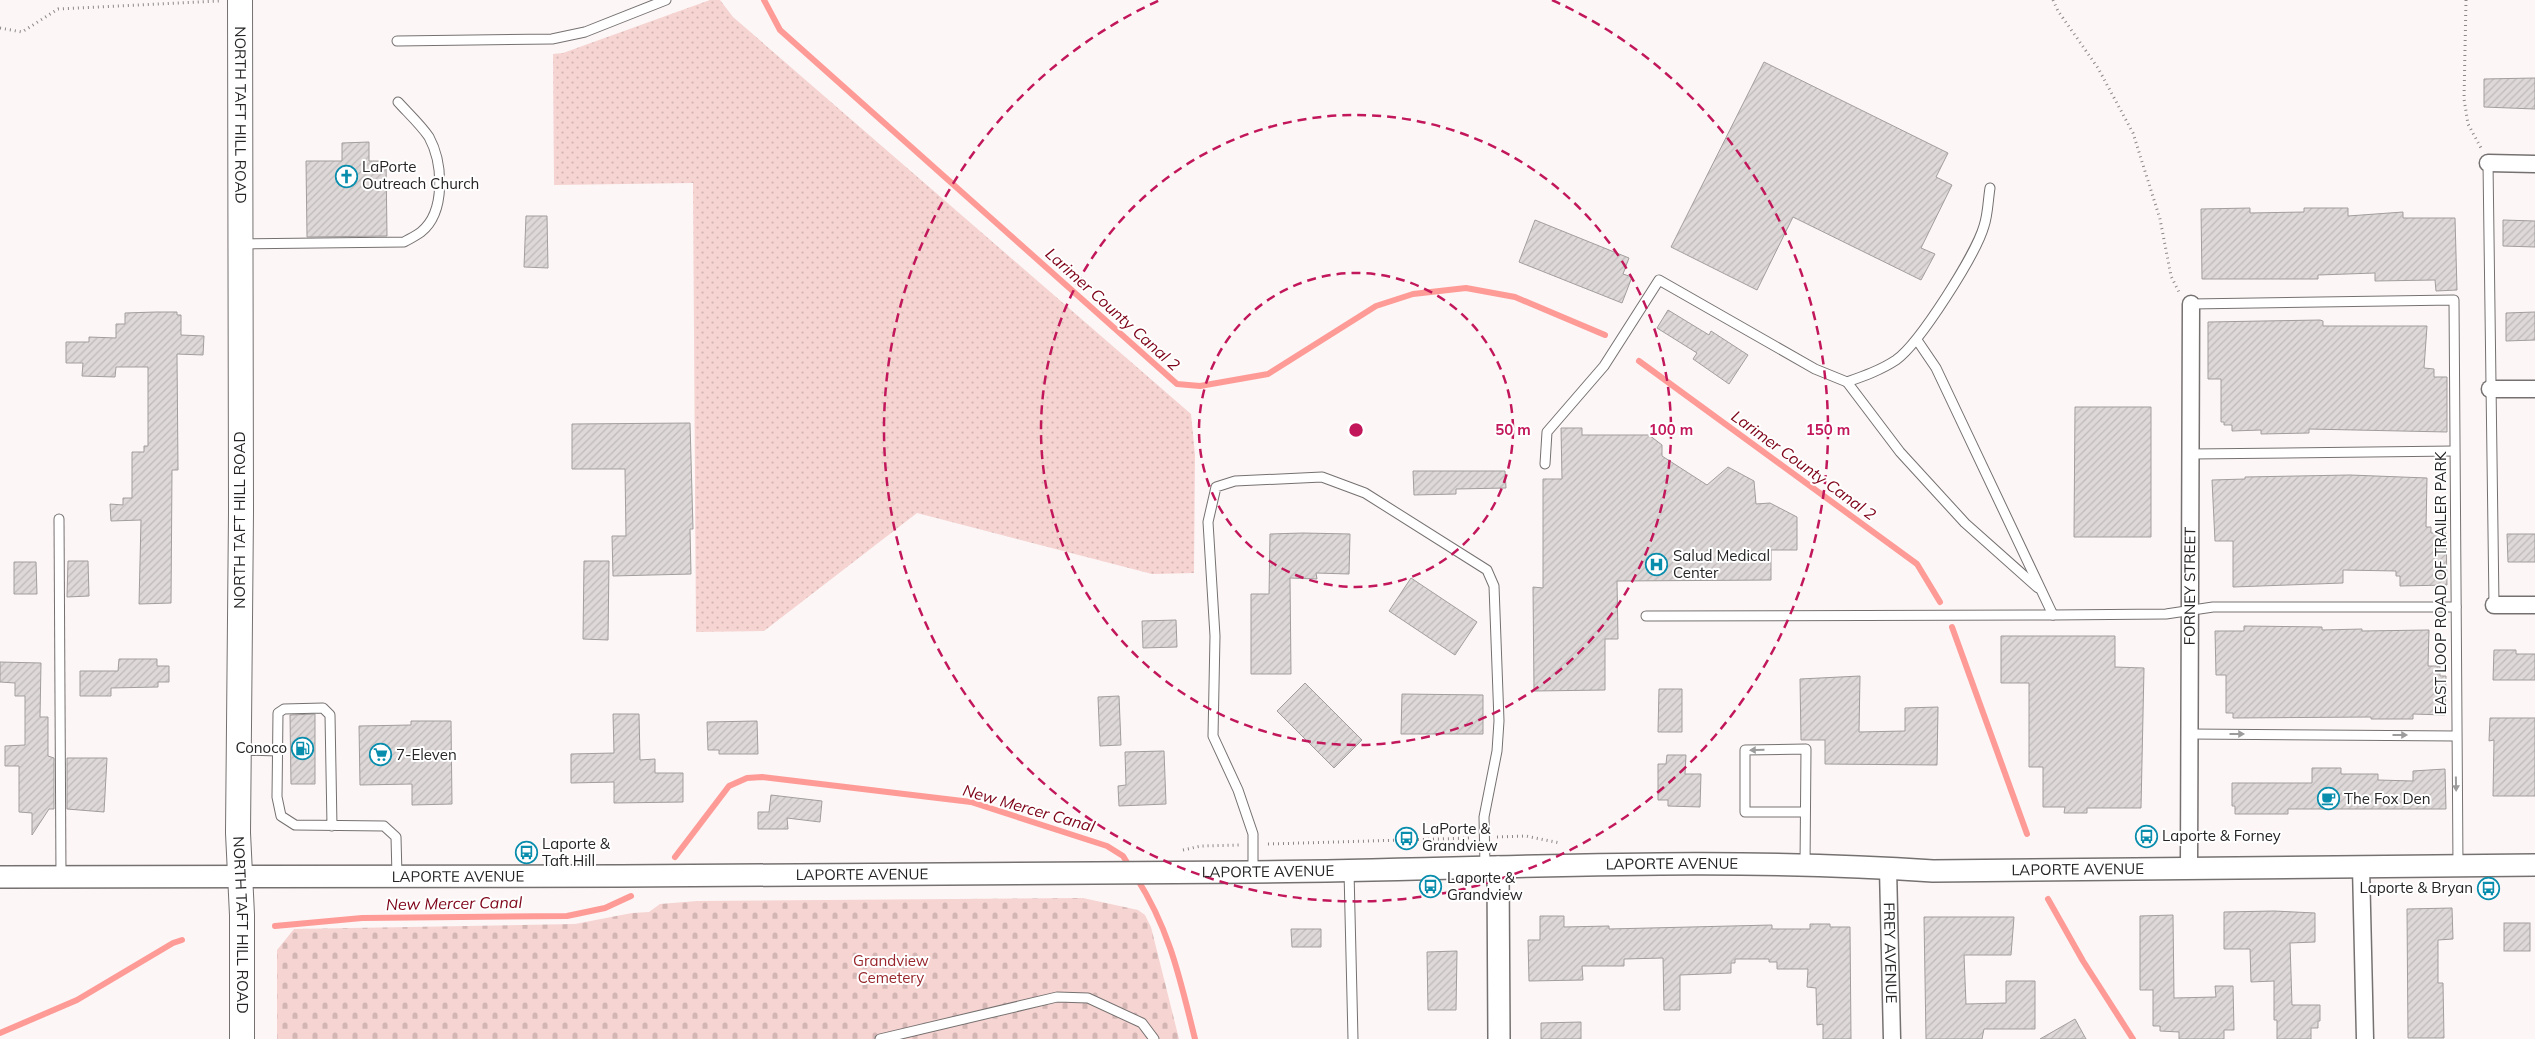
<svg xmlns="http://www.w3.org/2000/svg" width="2535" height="1039" font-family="Mulish,sans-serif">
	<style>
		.grass { fill: url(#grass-dots) }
		.cemetery { fill: url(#cemetery-stones) }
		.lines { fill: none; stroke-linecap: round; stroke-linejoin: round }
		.stream { stroke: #fe9b97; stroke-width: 6 }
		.building { fill: url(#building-hatch); stroke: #a39e9e }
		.service-casing { stroke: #767171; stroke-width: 11 }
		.minor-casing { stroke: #767171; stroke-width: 19 }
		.tertiary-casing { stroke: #767171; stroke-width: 24 }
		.secondary-casing { stroke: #767171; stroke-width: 26 }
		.path { stroke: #8c8888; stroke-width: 3; stroke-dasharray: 1 4; stroke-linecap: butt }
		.service { stroke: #fff; stroke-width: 9 }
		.minor { stroke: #fff; stroke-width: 16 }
		.tertiary { stroke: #fff; stroke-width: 21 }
		.secondary { stroke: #fff; stroke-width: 24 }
		.oneway { fill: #9d9c9c }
		.ring { fill: none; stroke: #c2185b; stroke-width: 2.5; stroke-dasharray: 9 6 }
		.labels { text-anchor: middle; stroke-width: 4; stroke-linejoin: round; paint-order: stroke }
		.street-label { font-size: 15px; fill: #262424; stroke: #fff }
		.poi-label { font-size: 15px; fill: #262424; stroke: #fff; text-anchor: start }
		.park-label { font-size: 15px; fill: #98262c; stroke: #fff }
		.water-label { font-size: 16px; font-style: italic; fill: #7d0116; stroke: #fff }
		.centre { fill: #c2185b; stroke: #fff; stroke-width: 2.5 }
		.ring-label { font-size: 15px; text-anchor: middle; font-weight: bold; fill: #c2185b; stroke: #fff; stroke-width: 4; stroke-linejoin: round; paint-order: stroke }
	</style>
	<defs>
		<pattern id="grass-dots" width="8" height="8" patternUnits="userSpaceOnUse" patternTransform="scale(1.25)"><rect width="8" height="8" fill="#f6d4d2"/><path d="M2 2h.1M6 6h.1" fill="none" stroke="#d3b6b4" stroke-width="1.8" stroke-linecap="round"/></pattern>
		<pattern id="cemetery-stones" width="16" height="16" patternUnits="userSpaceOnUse" patternTransform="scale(1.25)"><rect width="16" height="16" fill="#f6d4d2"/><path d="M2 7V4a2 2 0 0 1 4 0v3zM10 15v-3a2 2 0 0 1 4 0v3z" fill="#d3b6b4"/></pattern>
		<pattern id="building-hatch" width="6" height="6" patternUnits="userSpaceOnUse" patternTransform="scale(1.25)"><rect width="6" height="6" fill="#ded9d8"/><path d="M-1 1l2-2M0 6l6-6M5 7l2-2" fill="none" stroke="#bebab9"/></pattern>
	</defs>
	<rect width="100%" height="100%" fill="#fcf6f6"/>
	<polygon class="grass" points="710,0 720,0 733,17 1191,414 1195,455 1194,573 1152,574 917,513 764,631 696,632 693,183 554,185 553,54 563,53"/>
	<polygon class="cemetery" points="1083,898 1138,910 1145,915 1151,927 1179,1039 277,1039 277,950 294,929 575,924 632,913 649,912 660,904 697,901"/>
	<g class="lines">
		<g class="stream">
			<polyline points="764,0 780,30 1177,384 1200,386 1268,374 1376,306 1413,294 1466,288 1515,297 1605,335"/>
			<polyline points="1639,361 1917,564 1940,602"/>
			<polyline points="1952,627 2027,834"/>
			<polyline points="675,857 729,786 747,778 762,777 971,802 1107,846 1123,856 1131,869"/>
			<path d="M1136 877C1170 930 1180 979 1195 1039"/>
			<polyline points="2048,899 2083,961 2133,1039"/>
			<polyline points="275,926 362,918 567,916 605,908 631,896"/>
			<polyline points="0,1033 77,1000 173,943 182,940"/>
		</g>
	</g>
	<g class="building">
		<polygon points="1764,62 1948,153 1936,177 1952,185 1921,248 1935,254 1921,280 1793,217 1757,290 1671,247"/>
		<polygon points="2535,78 2535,109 2484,107 2484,79"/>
		<polygon points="369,142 369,161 386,161 387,236 307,237 306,161 342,161 342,143"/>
		<polygon points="2250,208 2250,213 2304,212 2304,208 2348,208 2348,216 2403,212 2403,218 2455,218 2457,290 2436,291 2435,280 2375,281 2375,273 2318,275 2318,279 2202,279 2201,209"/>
		<polygon points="526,216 547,216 548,268 524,267"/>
		<polygon points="1535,220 1629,258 1623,274 1632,277 1622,303 1519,262"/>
		<polygon points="2503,220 2535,221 2535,247 2503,246"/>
		<polygon points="1668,310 1709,335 1711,331 1748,355 1729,384 1693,359 1697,353 1657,328"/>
		<polygon points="156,312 177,312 177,315 181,315 181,335 204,336 203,355 177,354 178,470 172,470 171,603 139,604 141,520 111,521 110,504 123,505 123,498 132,498 132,452 144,452 144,446 148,446 148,367 116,367 115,377 82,376 83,363 66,363 66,342 89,342 89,337 116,338 116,324 125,324 125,313"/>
		<polygon points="2535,312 2535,340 2506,341 2506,313"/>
		<polygon points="2320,320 2323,321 2323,326 2427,326 2424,368 2434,369 2434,377 2447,377 2447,432 2309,429 2309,433 2261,434 2261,430 2232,431 2232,425 2224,425 2224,422 2221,422 2221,379 2208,379 2208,322"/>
		<polygon points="2075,407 2151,407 2151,537 2074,537"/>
		<polygon points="690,423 693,529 690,529 691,574 613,576 612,536 626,536 625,469 572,469 572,424"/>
		<polygon points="1561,428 1582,428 1582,435 1649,435 1662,445 1662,456 1707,485 1728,467 1754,481 1756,504 1770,503 1797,517 1797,550 1771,550 1771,580 1617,581 1618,639 1605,639 1605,690 1534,691 1533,587 1543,588 1543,479 1562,479"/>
		<polygon points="1413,471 1505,471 1506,488 1456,489 1456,494 1414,495"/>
		<polygon points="2350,475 2427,478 2426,527 2431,527 2431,533 2446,533 2447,585 2400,586 2400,576 2396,576 2396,571 2343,570 2343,583 2233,587 2233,541 2215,541 2212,480 2245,479 2245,477"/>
		<polygon points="1303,533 1350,534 1349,574 1316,573 1317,579 1290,578 1291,674 1251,674 1251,594 1269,594 1270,534"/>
		<polygon points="2507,534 2535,534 2535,562 2508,562"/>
		<polygon points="68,561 88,561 89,596 67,597"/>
		<polygon points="584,561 609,561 608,640 583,639"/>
		<polygon points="14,562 36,562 37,594 14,594"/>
		<polygon points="1411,578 1477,622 1455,655 1389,611"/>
		<polygon points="1176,620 1177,647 1143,648 1142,621"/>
		<polygon points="2244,626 2322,627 2322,630 2362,629 2362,631 2429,630 2428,666 2440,666 2440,676 2446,676 2445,715 2413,714 2413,719 2371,719 2371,717 2233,718 2233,713 2226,713 2226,675 2216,675 2215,631 2244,631"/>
		<polygon points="2001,636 2115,636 2115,667 2144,668 2141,808 2087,808 2087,813 2064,813 2065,807 2043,807 2043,767 2029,767 2029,683 2001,683"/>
		<polygon points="2494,650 2516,650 2516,654 2535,654 2535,680 2493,680"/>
		<polygon points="119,659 157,659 157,666 169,666 169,682 158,682 158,687 111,688 111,696 80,696 80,671 118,671"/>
		<polygon points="0,662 41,663 40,717 48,717 48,756 54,758 54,809 49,809 32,835 32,813 19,812 19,766 5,766 5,746 25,745 25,696 15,696 15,683 0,682"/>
		<polygon points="1860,676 1859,732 1905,731 1905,708 1938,707 1937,765 1825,764 1825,740 1801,740 1800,679"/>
		<polygon points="1305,683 1362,740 1334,768 1277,711"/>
		<polygon points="1659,689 1682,689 1682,732 1658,732"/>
		<polygon points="1402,694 1483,695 1483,734 1401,734"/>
		<polygon points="1119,696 1121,745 1100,746 1098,697"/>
		<polygon points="315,714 315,784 291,784 290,715"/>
		<polygon points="613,714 639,714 640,760 655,759 655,773 683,773 683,802 614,803 614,782 571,783 571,754 614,753"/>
		<polygon points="2490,718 2535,718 2535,796 2493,796 2494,740 2489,741"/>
		<polygon points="411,721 451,721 452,804 412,805 412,784 360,785 359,726 411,725"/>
		<polygon points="757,721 758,754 719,754 719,750 708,750 707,722"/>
		<polygon points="1164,751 1166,804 1119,806 1118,786 1126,785 1125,752"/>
		<polygon points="1667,755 1686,755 1685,774 1701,774 1700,807 1668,806 1668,800 1658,800 1658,764 1666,764"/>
		<polygon points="67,758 107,758 104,812 67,809"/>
		<polygon points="2312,768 2341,768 2341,774 2378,774 2378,780 2413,781 2413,771 2445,769 2446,809 2288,809 2288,814 2235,814 2235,806 2232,806 2232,783 2312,783"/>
		<polygon points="771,795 822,801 820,822 787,818 788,829 758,829 758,812 769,812"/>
		<polygon points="2452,908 2453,939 2438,940 2438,983 2443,983 2444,1038 2408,1038 2407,909"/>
		<polygon points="2274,911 2315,913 2315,942 2290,943 2292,1005 2320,1005 2320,1021 2318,1021 2318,1028 2311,1028 2311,1039 2277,1039 2277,1020 2274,1020 2274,981 2251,982 2250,949 2224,949 2224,912"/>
		<polygon points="2173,915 2174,998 2216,997 2215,986 2233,986 2234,1030 2224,1030 2224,1039 2179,1039 2179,1032 2160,1031 2160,1026 2153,1026 2153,990 2140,990 2140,916"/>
		<polygon points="1540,916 1564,916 1564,927 1609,926 1609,929 1772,925 1772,929 1810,929 1810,924 1830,924 1830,927 1850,927 1851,1039 1823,1039 1823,1024 1817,1025 1816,988 1807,987 1808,969 1777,969 1777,962 1769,962 1769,959 1735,959 1735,963 1731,963 1731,973 1680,975 1680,1010 1664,1010 1663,958 1624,959 1624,966 1582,966 1583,980 1529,981 1528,940 1540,940"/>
		<polygon points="1924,917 2014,917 2011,955 1964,955 1966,1004 2006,1003 2006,981 2035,981 2035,1029 1984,1029 1982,1039 1926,1039"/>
		<rect x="2504" y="923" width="26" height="28"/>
		<polygon points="1291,929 1321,929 1321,947 1292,947"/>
		<polygon points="1457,951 1456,1010 1428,1010 1427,952"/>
		<polygon points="2075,1019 2086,1039 2040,1039"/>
		<polygon points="1581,1022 1581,1039 1541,1039 1541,1023"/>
	</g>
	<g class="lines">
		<defs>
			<g id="service">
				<polyline points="397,41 552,39 585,32 666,0"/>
				<polyline points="2488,163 2494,605"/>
				<path d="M241 244 404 242C409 239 416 236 421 232 446 212 443 163 429 137 421 125 408 113 398 102"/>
				<polyline points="2191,304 2454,300 2458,865"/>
				<polyline points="1917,340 1936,368 2053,615"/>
				<polyline points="1847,382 1900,452 1965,523 2038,588"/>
				<polyline points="2192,454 2454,451"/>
				<path d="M1545 464 1547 432 1604 366 1659 280 1815 369 1847 382C1864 376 1881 370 1896 360 1920 343 1976 254 1984 226 1988 214 1988 200 1990 188"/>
				<polyline points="59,519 61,877"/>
				<polyline points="1646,616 2053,615 2166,614 2213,607 2456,607"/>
				<polyline points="2189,734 2456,736"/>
				<polyline points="240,750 278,751"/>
				<polyline points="332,826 330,715 323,708 284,709 278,713 277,797 281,816 295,825 384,826 396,837 397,876"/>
				<polyline points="1805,866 1806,749 1745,750 1745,812 1805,812"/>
				<polyline points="1253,871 1253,834 1238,790 1213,736 1215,636 1208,522 1216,487 1235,481 1322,477 1365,493 1487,570 1494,586 1499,721 1497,751 1484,817 1485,866"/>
				<polyline points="1349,871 1353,1039"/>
				<polyline points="880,1039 1057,997 1088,998 1142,1023 1154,1039"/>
			</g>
			<g id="minor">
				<polyline points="2488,163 2535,164"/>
				<polyline points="2490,389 2535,389"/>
				<polyline points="2494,605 2535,605"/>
				<polyline points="2361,866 2365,1039"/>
				<path id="s1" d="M2189 867 2191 304"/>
				<path id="s2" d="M1888 868 1892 1039"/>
			</g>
			<g id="tertiary">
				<polyline points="1498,867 1499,1039"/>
				<path id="s3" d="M0 877C418 878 835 875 1253 872 1479 870 1707 855 1933 871L2535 865"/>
			</g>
			<g id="secondary">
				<path id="s4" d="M240 0 241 512 238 833 242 915V1039"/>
			</g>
		</defs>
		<use href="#service" class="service-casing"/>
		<use href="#minor" class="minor-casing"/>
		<use href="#tertiary" class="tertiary-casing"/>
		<use href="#secondary" class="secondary-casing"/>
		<g class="path">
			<polyline points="2053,0 2058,11 2098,68 2133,133 2160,219 2171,276 2179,292"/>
			<polyline points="2466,0 2464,99 2468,124 2481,148"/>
			<polyline points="0,28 22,32 58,9 220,1"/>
			<polyline points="1497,837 1526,836 1560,843"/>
			<polyline points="1268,844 1471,838"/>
			<polyline points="1183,850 1201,846 1239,845"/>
		</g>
		<use href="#service" class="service"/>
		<use href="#minor" class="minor"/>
		<use href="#tertiary" class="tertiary"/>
		<use href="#secondary" class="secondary"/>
	</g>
	<defs><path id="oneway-solid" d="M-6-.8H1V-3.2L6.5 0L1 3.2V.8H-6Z" transform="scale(1.25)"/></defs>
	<g class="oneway">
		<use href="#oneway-solid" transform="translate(2237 734)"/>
		<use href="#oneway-solid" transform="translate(2400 735)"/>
		<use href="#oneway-solid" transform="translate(1757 750) rotate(179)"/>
		<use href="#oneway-solid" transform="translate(2456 784) rotate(89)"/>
	</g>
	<g class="ring">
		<circle cx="1356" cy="430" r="157"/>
		<circle cx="1356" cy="430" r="315"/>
		<path d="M1552 0A472 472 0 1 1 1160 0"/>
	</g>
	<defs>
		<symbol id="church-ring" viewBox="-11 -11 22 22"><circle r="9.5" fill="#fff" stroke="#098dad" stroke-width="1.5"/><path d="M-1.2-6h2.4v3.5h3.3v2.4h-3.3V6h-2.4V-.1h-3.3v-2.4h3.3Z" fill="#098dad"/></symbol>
		<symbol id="hospital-ring" viewBox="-11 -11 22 22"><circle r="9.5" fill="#fff" stroke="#098dad" stroke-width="1.5"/><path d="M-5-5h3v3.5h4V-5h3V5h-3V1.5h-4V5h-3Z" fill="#098dad"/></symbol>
		<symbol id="fuel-ring" viewBox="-11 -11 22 22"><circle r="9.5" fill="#fff" stroke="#098dad" stroke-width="1.5"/><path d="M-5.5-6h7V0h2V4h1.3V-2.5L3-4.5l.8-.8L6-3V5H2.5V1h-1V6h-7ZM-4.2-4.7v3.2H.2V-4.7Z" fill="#098dad"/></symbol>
		<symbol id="supermarket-ring" viewBox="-11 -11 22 22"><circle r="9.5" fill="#fff" stroke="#098dad" stroke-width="1.5"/><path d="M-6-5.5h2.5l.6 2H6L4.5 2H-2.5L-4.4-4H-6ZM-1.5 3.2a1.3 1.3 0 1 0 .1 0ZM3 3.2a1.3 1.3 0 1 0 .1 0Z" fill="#098dad"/></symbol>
		<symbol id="cafe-ring" viewBox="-11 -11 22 22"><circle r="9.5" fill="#fff" stroke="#098dad" stroke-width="1.5"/><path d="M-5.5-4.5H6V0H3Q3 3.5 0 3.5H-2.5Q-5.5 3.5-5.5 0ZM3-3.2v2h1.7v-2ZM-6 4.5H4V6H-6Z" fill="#098dad"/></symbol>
		<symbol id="bus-ring" viewBox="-11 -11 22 22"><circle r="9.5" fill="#fff" stroke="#098dad" stroke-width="1.5"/><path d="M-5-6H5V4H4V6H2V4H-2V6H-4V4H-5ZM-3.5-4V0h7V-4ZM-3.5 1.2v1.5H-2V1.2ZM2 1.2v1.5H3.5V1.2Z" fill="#098dad"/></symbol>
	</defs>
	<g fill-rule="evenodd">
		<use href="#church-ring" x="334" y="164" width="25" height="25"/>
		<use href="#hospital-ring" x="1644" y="552" width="25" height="25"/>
		<use href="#fuel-ring" x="290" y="736" width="25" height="25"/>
		<use href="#supermarket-ring" x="368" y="742" width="25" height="25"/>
		<use href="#cafe-ring" x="2316" y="786" width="25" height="25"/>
		<use href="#bus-ring" x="2134" y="824" width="25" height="25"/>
		<use href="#bus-ring" x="1394" y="826" width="25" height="25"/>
		<use href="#bus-ring" x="514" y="840" width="25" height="25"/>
		<use href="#bus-ring" x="1418" y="874" width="25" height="25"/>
		<use href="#bus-ring" x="2476" y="876" width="25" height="25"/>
	</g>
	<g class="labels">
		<g class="street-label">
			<text dy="5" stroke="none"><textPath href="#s4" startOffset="115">NORTH TAFT HILL ROAD</textPath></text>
			<text transform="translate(240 520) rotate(-90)" y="5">NORTH TAFT HILL ROAD</text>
			<text transform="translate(2441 583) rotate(-90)" y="5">EAST LOOP ROAD OF TRAILER PARK</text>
			<text dy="5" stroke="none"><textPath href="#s1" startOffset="281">FORNEY STREET</textPath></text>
			<text dy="5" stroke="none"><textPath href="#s3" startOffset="1672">LAPORTE AVENUE</textPath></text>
			<text dy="5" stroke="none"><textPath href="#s3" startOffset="2078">LAPORTE AVENUE</textPath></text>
			<text dy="5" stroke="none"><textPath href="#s3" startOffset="1268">LAPORTE AVENUE</textPath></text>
			<text dy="5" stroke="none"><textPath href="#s3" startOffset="862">LAPORTE AVENUE</textPath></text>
			<text dy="5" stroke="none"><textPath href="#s3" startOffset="458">LAPORTE AVENUE</textPath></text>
			<text dy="5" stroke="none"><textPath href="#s4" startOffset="925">NORTH TAFT HILL ROAD</textPath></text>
			<text dy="5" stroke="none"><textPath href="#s2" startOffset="85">FREY AVENUE</textPath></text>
		</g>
		<g class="poi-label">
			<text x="362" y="172">LaPorte<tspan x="362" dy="17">Outreach Church</tspan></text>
			<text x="1673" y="561">Salud Medical<tspan x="1673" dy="17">Center</tspan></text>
			<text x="287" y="753" text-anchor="end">Conoco</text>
			<text x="396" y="760">7-Eleven</text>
			<text x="2344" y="804">The Fox Den</text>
			<text x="1422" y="834">LaPorte &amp;<tspan x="1422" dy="17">Grandview</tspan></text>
			<text x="2162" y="841">Laporte &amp; Forney</text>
			<text x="542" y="849">Laporte &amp;<tspan x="542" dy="17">Taft Hill</tspan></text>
			<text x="1447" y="883">Laporte &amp;<tspan x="1447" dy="17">Grandview</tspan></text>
			<text x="2473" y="893" text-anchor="end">Laporte &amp; Bryan</text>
		</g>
		<g class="park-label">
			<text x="891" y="966">Grandview<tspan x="891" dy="17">Cemetery</tspan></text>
		</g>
		<g class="water-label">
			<text transform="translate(1113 309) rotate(42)" y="6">Larimer County Canal 2</text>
			<text transform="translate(1804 465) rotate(36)" y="6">Larimer County Canal 2</text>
			<text transform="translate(1029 808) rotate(16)" y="6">New Mercer Canal</text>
			<text transform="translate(454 903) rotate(-1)" y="6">New Mercer Canal</text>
		</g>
	</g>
	<circle cx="1356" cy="430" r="8" class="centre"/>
	<g class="ring-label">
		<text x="1513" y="435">50 m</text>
		<text x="1671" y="435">100 m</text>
		<text x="1828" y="435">150 m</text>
	</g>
</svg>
